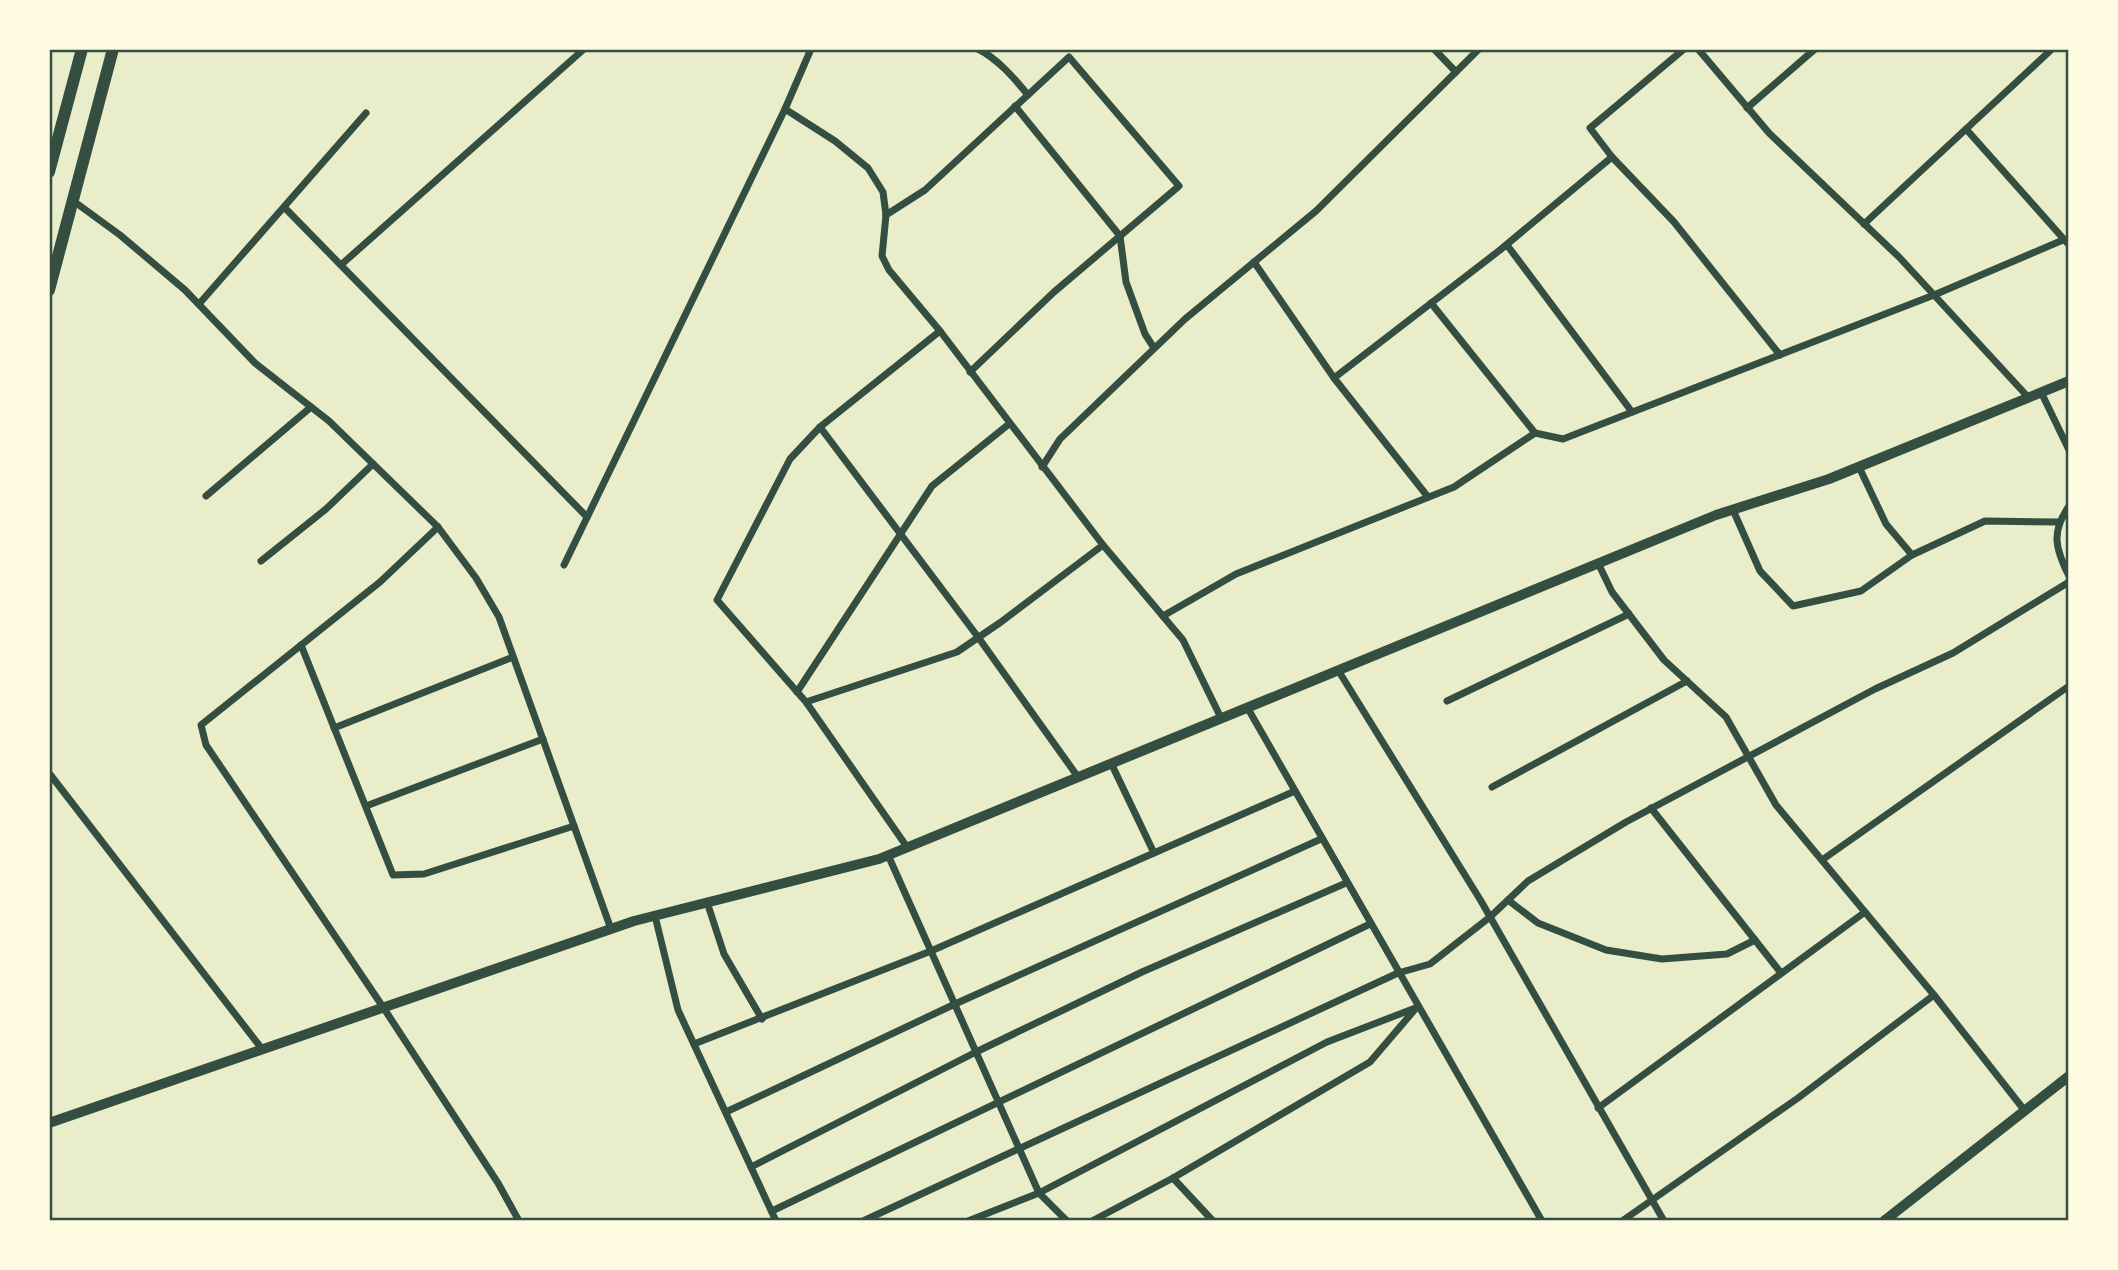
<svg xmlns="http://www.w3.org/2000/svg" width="2118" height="1270" font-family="'Work Sans',sans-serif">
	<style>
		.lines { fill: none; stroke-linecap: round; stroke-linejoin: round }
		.minor { stroke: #344e41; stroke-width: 7 }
		.tertiary { stroke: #344e41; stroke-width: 10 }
		.trunk { stroke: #344e41; stroke-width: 12 }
		.neatline { fill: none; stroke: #344e41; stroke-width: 2.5 }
	</style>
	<rect width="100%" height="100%" fill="#e9edc9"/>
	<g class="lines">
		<g class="minor">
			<path d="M978 49C998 59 1014 78 1028 95"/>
			<polyline points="1434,49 1456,72"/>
			<polyline points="1698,49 1769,133 1899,257 2028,397"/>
			<polyline points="1015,106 1120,236 1126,282 1145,334 1154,348"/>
			<polyline points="1747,108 1815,49"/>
			<polyline points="785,109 835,141 868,168 883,192 886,215 882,256 889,270 940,331 1103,545 1183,640 1221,718"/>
			<polyline points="1966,129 2069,245"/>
			<polyline points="1612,157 1674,222 1780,355"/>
			<polyline points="72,200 120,235 185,290 255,363 329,421 438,527"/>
			<polyline points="285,208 587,517"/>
			<polyline points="886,215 925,190 1069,57 1179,186 1054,292 970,372"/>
			<polyline points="1864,224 2052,49"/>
			<polyline points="1507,245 1632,412"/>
			<polyline points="1254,262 1334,378 1428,497"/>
			<polyline points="342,264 584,49"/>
			<polyline points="1431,303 1535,433"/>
			<polyline points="199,304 366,113"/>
			<polyline points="1334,378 1500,250 1612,157 1590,128 1684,49"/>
			<polyline points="2041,392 2069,450"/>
			<polyline points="820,427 978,637 1078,777"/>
			<polyline points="1042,467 1060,439 1185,319 1316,211 1479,49"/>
			<polyline points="1859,467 1886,524 1912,555 1985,521 2058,522"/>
			<polyline points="206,496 311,407"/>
			<path d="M2069 506C2051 532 2055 548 2069 576"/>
			<polyline points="1733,510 1760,571 1793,606 1861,591 1912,555"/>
			<polyline points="261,561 326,509 373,464"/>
			<polyline points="1598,563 1612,592 1664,660 1726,717 1776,805 1934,995 2025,1111"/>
			<polyline points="564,565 785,109 811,49"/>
			<polyline points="1163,616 1236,574 1454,487 1535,433 1563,439 1934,295 2063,240"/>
			<polyline points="301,645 393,875 424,874 574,826"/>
			<polyline points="1338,670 1481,901 1664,1221"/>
			<polyline points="797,692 932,486 1009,424"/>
			<polyline points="1447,701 1629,614"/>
			<polyline points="806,702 957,652 1001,622 1103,545"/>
			<polyline points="1247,707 1542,1221"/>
			<polyline points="334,728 513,657"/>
			<polyline points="1111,763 1154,853"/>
			<polyline points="49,773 262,1049"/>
			<polyline points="1492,787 1687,681"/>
			<polyline points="366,806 543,739"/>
			<polyline points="1651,808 1781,973"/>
			<polyline points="907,847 806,702 717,600 790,459 820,427 940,331"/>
			<polyline points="888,855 1039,1193 1067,1221"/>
			<polyline points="1822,860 2069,686"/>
			<polyline points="1508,900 1538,923 1606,950 1662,959 1727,954 1755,940"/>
			<polyline points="707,902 724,954 762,1019"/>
			<polyline points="655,916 678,1010 776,1221"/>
			<polyline points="694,1044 931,951 1295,791"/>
			<polyline points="1598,1108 1865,912"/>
			<polyline points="726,1112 955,1004 1321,839"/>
			<polyline points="751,1167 976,1052 1142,972 1346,883"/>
			<polyline points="1173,1178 1213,1221"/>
			<polyline points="772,1211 1370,924"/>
			<polyline points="519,1221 498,1183 383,1007 206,745 201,725 380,582 438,527 476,578 499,617 611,929"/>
			<polyline points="863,1221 1398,973 1430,964 1490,917 1528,881 1626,822 1875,689 1953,653 2069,582"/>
			<polyline points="968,1221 1039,1193 1327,1042 1418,1007"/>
			<polyline points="1092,1221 1173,1178 1370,1062 1417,1007"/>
			<polyline points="1622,1221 1798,1098 1934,995"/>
		</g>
		<g class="tertiary">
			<polyline points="49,1123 634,921 879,859 1716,515 1829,479 2069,381"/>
			<polyline points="1884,1221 2069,1076"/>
		</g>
		<g class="trunk">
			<polyline points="49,172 82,49"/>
			<polyline points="49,290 113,49"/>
		</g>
	</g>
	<rect width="2118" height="1270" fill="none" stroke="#fefae0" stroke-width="102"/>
	<rect x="51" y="51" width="2016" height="1168" class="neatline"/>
</svg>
